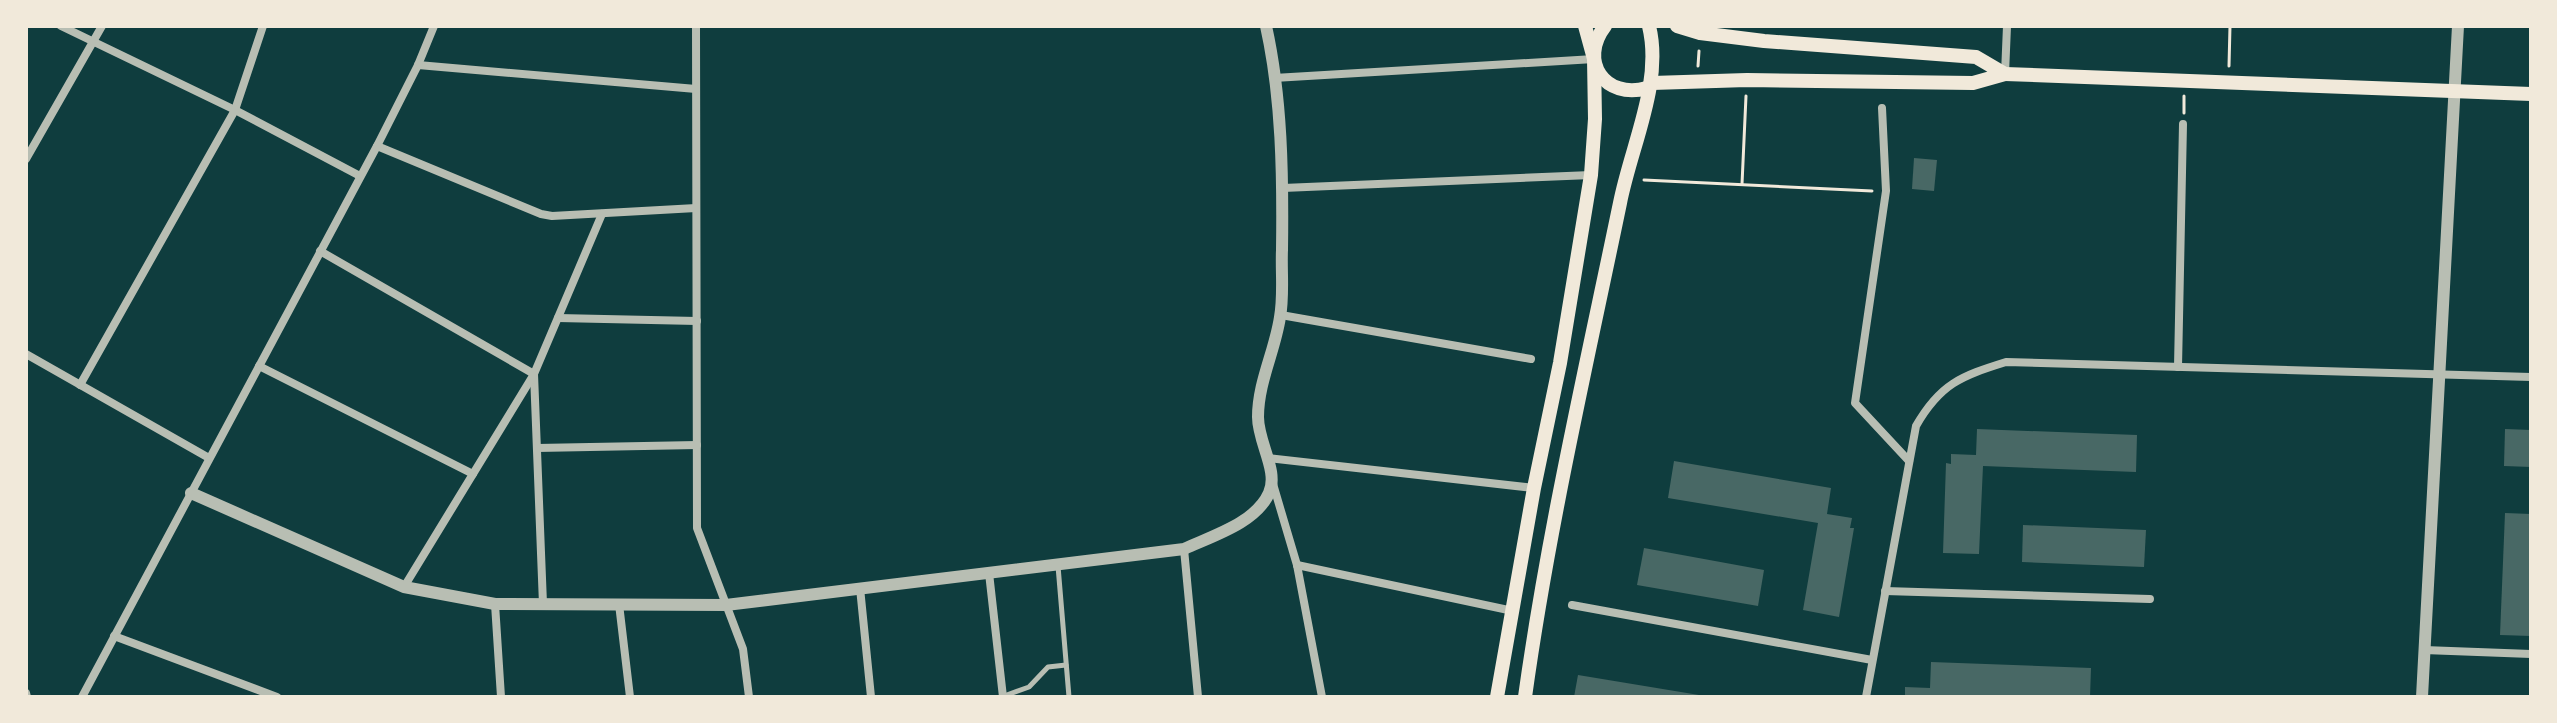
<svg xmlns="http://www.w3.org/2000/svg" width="2557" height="723" font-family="'IBM Plex Serif',serif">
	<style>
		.building { fill: #486865 }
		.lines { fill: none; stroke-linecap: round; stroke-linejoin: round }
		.path { stroke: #f1e9da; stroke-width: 3 }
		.service { stroke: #b8beb3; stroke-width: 5 }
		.minor { stroke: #b8beb3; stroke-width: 8 }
		.tertiary { stroke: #b8beb3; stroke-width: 12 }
		.secondary { stroke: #f1e9da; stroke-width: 14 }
	</style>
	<rect width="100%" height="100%" fill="#0f3d3e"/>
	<g class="building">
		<polygon points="1914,158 1937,160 1934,191 1912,189"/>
		<polygon points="1977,429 2137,435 2136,472 1983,466 1979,554 1943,553 1946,463 1951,464 1951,454 1976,455"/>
		<polygon points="2505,429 2531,430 2531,467 2504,466"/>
		<polygon points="1674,461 1831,488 1827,514 1852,518 1850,528 1854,528 1839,617 1803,610 1818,523 1668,498"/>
		<polygon points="2505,513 2531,514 2531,636 2500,635"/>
		<polygon points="2023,525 2146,530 2144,567 2022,562"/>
		<polygon points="1644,548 1764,570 1758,606 1637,585"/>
		<polygon points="1931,662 2091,668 2090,697 1905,697 1905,687 1930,688"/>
		<polygon points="1578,675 1699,695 1699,697 1574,697"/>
	</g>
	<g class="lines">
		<g class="path">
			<polyline points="1698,66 1699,51"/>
			<polyline points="2229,66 2230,26"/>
			<polyline points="2184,113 2184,96"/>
			<polyline points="1644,180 1872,191"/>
			<polyline points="1742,184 1746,96"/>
		</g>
		<g class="service">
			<polyline points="1058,566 1069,697"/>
			<polyline points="1004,696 1029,687 1048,667 1066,665"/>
		</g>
		<g class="minor">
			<polyline points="61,26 235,110 360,176"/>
			<polyline points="696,26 697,528 743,649 749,697"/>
			<polyline points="418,65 696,89"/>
			<polyline points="2005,74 2007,26"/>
			<polyline points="1274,78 1594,59"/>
			<polyline points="1882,108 1886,191 1855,403 1909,461"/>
			<polyline points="377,146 541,214 552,216 696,208"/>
			<polyline points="26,159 102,26"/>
			<polyline points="1283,188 1591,175"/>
			<polyline points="320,251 534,374 543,604"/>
			<polyline points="1281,315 1531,359"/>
			<polyline points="558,318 697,321"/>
			<polyline points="26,354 209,458"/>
			<polyline points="259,366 473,474"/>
			<polyline points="2178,367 2183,124"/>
			<polyline points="80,385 235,110 263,26"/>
			<polyline points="537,448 697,445"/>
			<polyline points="1267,458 1534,488"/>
			<polyline points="1273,484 1297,565 1322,697"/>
			<polyline points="1184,549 1198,697"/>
			<polyline points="1297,565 1513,611"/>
			<polyline points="989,573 1003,697"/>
			<polyline points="404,587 534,374 602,214"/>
			<polyline points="860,588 871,697"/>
			<polyline points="1885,591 2150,599"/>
			<polyline points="495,604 501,697"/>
			<polyline points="619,604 630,697"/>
			<polyline points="1572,605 1872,660"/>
			<polyline points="114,636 277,697"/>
			<polyline points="2424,650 2531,654"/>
			<polyline points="26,693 27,697"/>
			<polyline points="82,697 377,146 418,65 434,26"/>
			<path d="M1866 697 1916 426C1940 384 1961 376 2006 362L2531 377"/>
		</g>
		<g class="tertiary">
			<path d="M191 493 404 587 495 604 726 605 1184 549C1212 536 1256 523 1269 493 1279 471 1258 443 1258 417 1258 382 1275 351 1280 317 1284 295 1281 271 1282 250 1283 176 1282 98 1266 26"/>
			<polyline points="2422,697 2458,26"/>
		</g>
		<g class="secondary">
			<path d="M1605 26C1578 61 1605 100 1647 88L1652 83"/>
			<polyline points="2005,74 2531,94"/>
			<polyline points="1652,83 1747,80 1973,83 2005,74 1976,57 1764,41 1700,33 1677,26"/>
			<polyline points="1497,697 1534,488 1560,363 1591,175 1595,119 1594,59 1585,26"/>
			<path d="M1525 697C1548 531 1586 367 1620 203 1631 146 1663 83 1649 26"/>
		</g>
	</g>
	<rect width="2557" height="723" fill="none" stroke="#f1e9da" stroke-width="56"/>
</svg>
